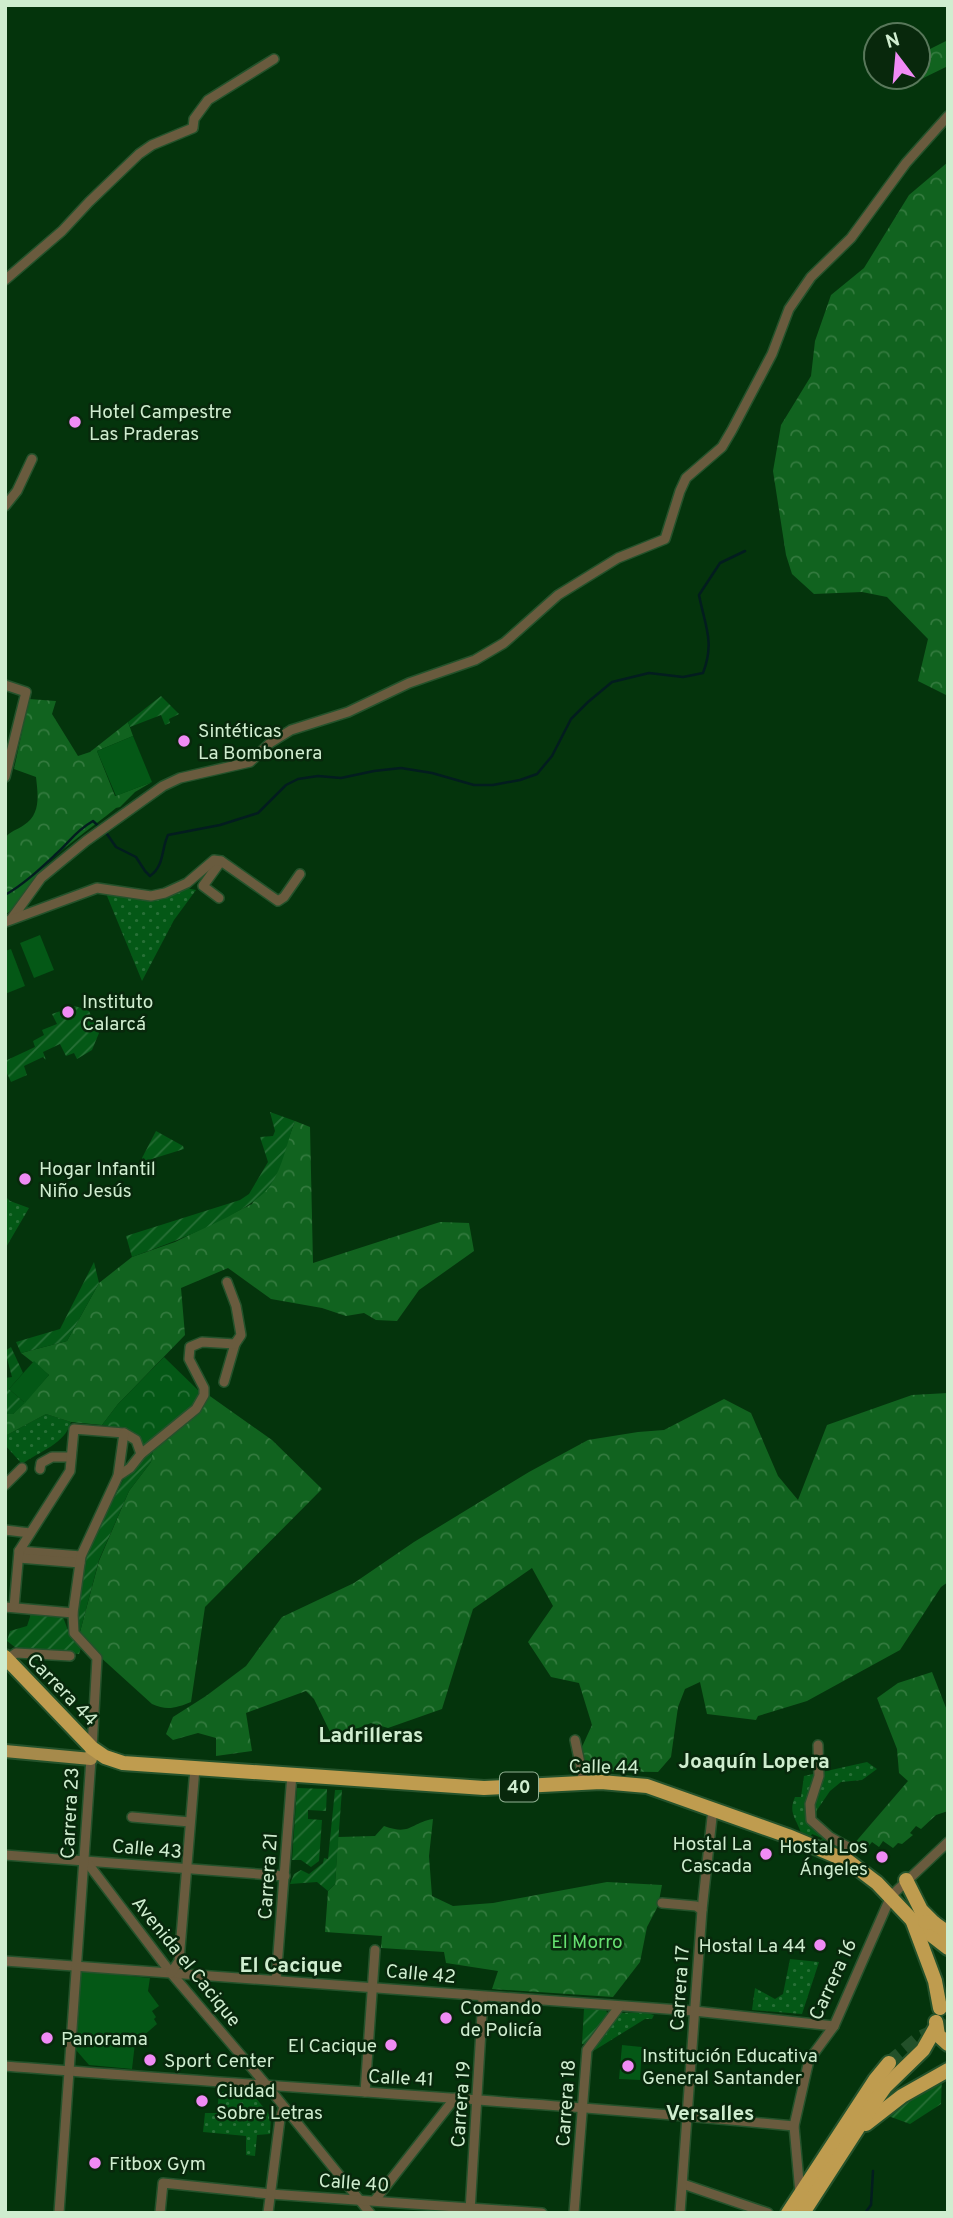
<svg xmlns="http://www.w3.org/2000/svg" width="953" height="2218" font-family="Overpass,sans-serif">
	<style>
		.grass { fill: url(#grass-dots) }
		.forest { fill: url(#forest-crowns) }
		.park { fill: url(#park-crowns) }
		.garden { fill: url(#garden-furrows) }
		.pitch { fill: #045816 }
		.lines { fill: none; stroke-linecap: round; stroke-linejoin: round }
		.stream { stroke: #031d1f; stroke-width: 2.5 }
		.highway-tunnel { stroke: #225029; stroke-width: 14; stroke-dasharray: 14 7; stroke-linecap: butt }
		.minor-casing { stroke: #24522b; stroke-width: 12 }
		.major-casing { stroke: #24522b; stroke-width: 16 }
		.highway-casing { stroke: #24522b; stroke-width: 18 }
		.minor { stroke: #695b3e; stroke-width: 9 }
		.major { stroke: #a68a4b; stroke-width: 12 }
		.highway { stroke: #bf9c4f; stroke-width: 14 }
		.poi-dot { fill: #f08bf5; stroke: #08280c; stroke-width: 2.5 }
		.labels { text-anchor: middle; stroke-width: 5; stroke-linejoin: round; paint-order: stroke }
		.shield { fill: #08280c; stroke: #93b294; stroke-width: 2 }
		.shield-label { font-size: 18px; font-weight: bold; fill: #cfedcf }
		.poi-label { font-size: 19px; fill: #cfedcf; stroke: #08280c; text-anchor: start }
		.street-label { font-size: 19px; fill: #cfedcf; stroke: #08280c }
		.park-label { font-size: 19px; fill: #65e070; stroke: #08280c }
		.neighbourhood-label { font-size: 21px; font-weight: bold; fill: #cfedcf; stroke: #08280c }
	</style>
	<defs>
		<pattern id="grass-dots" width="8" height="8" patternUnits="userSpaceOnUse" patternTransform="scale(1.75)"><rect width="8" height="8" fill="#045816"/><path d="M2 2h.1M6 6h.1" fill="none" stroke="#287037" stroke-width="1.8" stroke-linecap="round"/></pattern>
		<pattern id="forest-crowns" width="20" height="18" patternUnits="userSpaceOnUse" patternTransform="scale(1.75)"><rect width="20" height="18" fill="#11631f"/><path d="M2 6a3 3 0 1 1 6 0M12 15a3 3 0 1 1 6 0" fill="none" stroke="#337a3e"/></pattern>
		<pattern id="park-crowns" width="20" height="18" patternUnits="userSpaceOnUse" patternTransform="scale(1.75)"><rect width="20" height="18" fill="#045816"/><path d="M2 6a3 3 0 1 1 6 0M12 15a3 3 0 1 1 6 0" fill="none" stroke="#287037"/></pattern>
		<pattern id="garden-furrows" width="10" height="10" patternUnits="userSpaceOnUse" patternTransform="scale(1.75)"><rect width="10" height="10" fill="#045816"/><path d="M-1 1l2-2M0 10L10 0M9 11l2-2" fill="none" stroke="#287037"/></pattern>
	</defs>
	<rect width="100%" height="100%" fill="#04340c"/>
	<g class="grass">
		<polygon points="186,888 196,890 174,920 142,981 105,891 154,901"/>
		<polygon points="5,1196 10,1201 29,1208 5,1249"/>
		<path d="M46 1414 71 1422C65 1444 40 1451 22 1464L5 1445V1436Z"/>
		<path d="M867 1762 877 1769 862 1780 841 1782 830 1791 817 1810 816 1817 818 1824 839 1837 831 1840 829 1845 820 1842 822 1838 812 1834 810 1838 801 1833C796 1818 788 1813 795 1797H801L804 1776Z"/>
		<polygon points="790,1959 819,1962 802,2014 752,2010 755,1988 775,1999 783,1994"/>
		<polygon points="644,2012 654,2015 652,2019 645,2019 595,2050 593,2048 620,2013"/>
		<polygon points="219,2092 252,2093 271,2117 270,2134 257,2135 255,2156 246,2155 246,2136 203,2132 205,2113 217,2113"/>
	</g>
	<g class="forest">
		<polygon points="948,40 948,66 907,86 904,77 918,77 918,55"/>
		<polygon points="948,162 948,696 918,681 928,639 887,597 862,592 814,594 792,574 786,555 773,471 781,425 811,376 815,341 831,295 864,268 909,195"/>
		<path d="M29 699 56 701 52 714 78 756 90 752 128 722 133 736 97 751 115 796 152 782 135 792 120 807 116 808C89 830 58 850 36 876 25 889 20 905 5 915V838C10 831 17 830 24 825 41 814 38 795 36 777L14 769Z"/>
		<polygon points="295,1121 310,1127 313,1263 440,1222 469,1223 474,1251 419,1290 397,1321 376,1320 364,1313 346,1316 322,1308 271,1299 228,1268 181,1288 185,1335 118,1404 102,1425 71,1422 46,1414 5,1436 5,1414 13,1414 49,1375 21,1353 67,1341 99,1283 132,1257 175,1242 252,1204 288,1140"/>
		<polygon points="948,1393 948,1582 941,1587 900,1650 807,1701 758,1716 756,1720 707,1714 700,1682 685,1689 678,1707 671,1757 658,1772 585,1771 581,1749 592,1725 579,1683 551,1677 528,1642 553,1606 532,1568 473,1609 442,1709 388,1728 371,1723 333,1738 314,1699 306,1691 246,1713 252,1751 216,1756 216,1738 198,1733 173,1740 166,1734 173,1717 206,1696 246,1666 282,1617 354,1583 414,1542 529,1472 588,1440 638,1432 664,1430 724,1399 751,1413 778,1476 798,1500 827,1425 912,1395"/>
		<path d="M207 1394 272 1440 322 1489 205 1607 191 1702C176 1708 167 1711 152 1704L98 1655 80 1632 99 1561 129 1491 151 1462 153 1449Z"/>
		<polygon points="932,1672 948,1713 948,1811 936,1815 921,1829 916,1826 910,1833 913,1835 902,1844 898,1843 893,1848 883,1841 879,1847 872,1842 863,1853 853,1845 908,1781 899,1773 897,1749 877,1698 898,1683"/>
		<path d="M433 1819 429 1856 432 1896 453 1906 493 1903 607 1882 662 1885 658 1906 647 1927 640 1962 613 1997 492 1989 498 1971 446 1963 444 1952 381 1948 382 1936 325 1932 328 1891 335 1884 338 1837 375 1836 384 1826C411 1836 410 1823 433 1819Z"/>
	</g>
	<path class="park" d="M164 1357 200 1392 199 1399 144 1447C136 1429 120 1428 102 1425L118 1404Z"/>
	<g class="garden">
		<polygon points="161,696 179,714 169,719 170,723 165,725 161,715 130,727 128,722"/>
		<polygon points="75,1006 89,1011 99,1033 92,1050 77,1059 74,1053 66,1056 60,1044 43,1052 46,1060 43,1057 24,1066 27,1075 11,1082 5,1069 5,1061 35,1047 33,1041 44,1035 42,1030 57,1024 52,1014"/>
		<path d="M270 1112 295 1121C287 1141 283 1168 270 1186 250 1214 166 1245 132 1257L126 1236 240 1200 249 1194 268 1162 260 1137 273 1136 275 1131Z"/>
		<polygon points="156,1131 183,1146 184,1149 142,1162 142,1158"/>
		<polygon points="94,1262 99,1283 67,1341 21,1353 16,1342 60,1329"/>
		<polygon points="11,1347 23,1373 9,1389 25,1403 13,1414 5,1414 5,1378 12,1377 5,1351"/>
		<polygon points="153,1449 151,1462 129,1491 99,1560 80,1632 78,1613 85,1557 123,1480"/>
		<polygon points="31,1614 63,1617 69,1633 81,1648 79,1654 16,1648 7,1641 10,1631 27,1626"/>
		<polygon points="297,1788 327,1789 326,1811 308,1810 308,1819 322,1820 319,1861 311,1867 301,1860 292,1860"/>
		<polygon points="335,1790 342,1790 335,1884 328,1891 317,1882 290,1884 294,1874 301,1870 309,1874 323,1863 324,1858 328,1859"/>
		<polygon points="584,2009 606,2010 608,2015 587,2044 582,2044"/>
		<polygon points="942,2077 941,2104 910,2124 883,2114"/>
	</g>
	<g class="pitch">
		<polygon points="133,736 152,782 116,796 97,751"/>
		<polygon points="40,935 54,970 34,978 20,943"/>
		<polygon points="11,949 25,986 5,994 5,951"/>
		<polygon points="34,1361 49,1375 25,1403 9,1389"/>
		<polygon points="84,1971 150,1978 148,1991 159,2006 152,2011 156,2017 154,2019 157,2024 135,2043 132,2069 89,2065 76,2050 81,1973"/>
		<polygon points="622,2045 642,2047 640,2080 619,2079"/>
	</g>
	<g class="lines">
		<g class="stream">
			<path d="M5 895C23 885 40 869 55 855 70 842 74 832 93 821L107 834 116 847 136 857 145 871 150 876C165 865 161 849 168 835L220 825 258 813 286 785 298 779 318 776 341 778 374 771 401 768 432 773 474 785H493L520 780 537 774 552 756 571 719 588 702 612 682 649 673 683 677 703 673C715 642 705 626 699 595L720 563 745 551"/>
			<polyline points="865,2213 871,2205 873,2171"/>
		</g>
		<polyline class="highway-tunnel" points="889,2063 919,2038 948,2025"/>
		<defs>
			<g id="minor">
				<polyline points="5,280 62,231 89,202 139,154 152,145 193,128 194,119 208,100 274,59"/>
				<polyline points="5,506 17,491 32,459"/>
				<polyline points="5,685 26,692 5,777"/>
				<polyline points="219,898 203,886 221,861"/>
				<polyline points="12,918 41,878 86,841 163,786 180,778 250,762 270,743 291,730 348,712 409,683 475,660 504,643 558,595 618,558 665,539 680,491 686,478 722,447 732,430 772,354 789,309 811,277 851,238 906,163 948,116"/>
				<polyline points="5,922 97,888 151,896 165,893 187,883 214,860 221,861 278,901 284,897 300,874"/>
				<polyline points="224,1382 235,1344"/>
				<polyline points="141,1454 196,1409 204,1395 204,1388 189,1359 190,1347 202,1342 235,1344 241,1335 236,1306 227,1282"/>
				<polyline points="40,1469 41,1463 52,1457 71,1457"/>
				<polyline points="5,1485 22,1468"/>
				<polyline points="5,1530 30,1533"/>
				<polyline points="19,1551 81,1556"/>
				<polyline points="19,1558 80,1563"/>
				<polyline points="5,1607 73,1613"/>
				<polyline points="14,1607 19,1551 70,1471 74,1429 124,1433 136,1440 141,1454 130,1468 118,1476"/>
				<polyline points="7,1659 16,1653 70,1656"/>
				<polyline points="575,1740 584,1782"/>
				<polyline points="818,1745 819,1776 810,1804 811,1820 830,1837 848,1847 848,1861"/>
				<polyline points="92,1748 97,1658 74,1633 73,1613 81,1556 118,1476 124,1433"/>
				<polyline points="132,1817 190,1822"/>
				<polyline points="5,1855 285,1876"/>
				<polyline points="86,1861 171,1973 268,2087 370,2213"/>
				<polyline points="662,1903 696,1906 702,1910"/>
				<polyline points="5,1961 694,2011 834,2026"/>
				<polyline points="171,1973 179,1961 195,1768"/>
				<polyline points="276,1980 292,1774"/>
				<path d="M5 2066C268 2087 532 2101 794 2126"/>
				<polyline points="365,2092 375,1950"/>
				<polyline points="683,2184 768,2213"/>
				<polyline points="800,2193 794,2126 809,2060 834,2026 891,1896 948,1842"/>
				<polyline points="375,2200 455,2098"/>
				<polyline points="470,2211 483,1997"/>
				<polyline points="59,2213 91,1759"/>
				<polyline points="160,2213 163,2183 270,2194 542,2213"/>
				<polyline points="268,2213 280,2119 284,2107"/>
				<polyline points="574,2213 587,2050 619,2007"/>
				<polyline points="680,2213 702,1910 713,1808"/>
			</g>
			<polyline id="major" points="5,1751 91,1759 92,1748"/>
			<g id="highway">
				<polyline points="5,1657 92,1748 105,1757 123,1763 484,1788 601,1782 647,1786 788,1836 848,1861 877,1883 913,1921 948,1948"/>
				<polyline points="906,1880 921,1910 934,1923"/>
				<polyline points="913,1922 935,1981 940,2008"/>
				<polyline points="925,1922 934,1923 948,1933"/>
				<polyline points="936,2022 938,2035 948,2044"/>
				<polyline points="866,2124 902,2096 948,2070"/>
				<polyline points="788,2213 875,2080 889,2063"/>
				<polyline points="803,2213 878,2097 885,2087 923,2050 936,2027"/>
			</g>
		</defs>
		<use href="#minor" class="minor-casing"/>
		<use href="#major" class="major-casing"/>
		<use href="#highway" class="highway-casing"/>
		<use href="#minor" class="minor"/>
		<use href="#major" class="major"/>
		<use href="#highway" class="highway"/>
	</g>
	<g class="poi-dot">
		<circle cx="75" cy="422" r="7"/>
		<circle cx="184" cy="741" r="7"/>
		<circle cx="68" cy="1012" r="7"/>
		<circle cx="25" cy="1179" r="7"/>
		<circle cx="766" cy="1854" r="7"/>
		<circle cx="882" cy="1857" r="7"/>
		<circle cx="820" cy="1945" r="7"/>
		<circle cx="446" cy="2018" r="7"/>
		<circle cx="47" cy="2038" r="7"/>
		<circle cx="391" cy="2045" r="7"/>
		<circle cx="150" cy="2060" r="7"/>
		<circle cx="628" cy="2066" r="7"/>
		<circle cx="202" cy="2101" r="7"/>
		<circle cx="95" cy="2163" r="7"/>
	</g>
	<g class="labels">
		<rect class="shield" x="500" y="1772.5" width="38" height="29" rx="5"/>
		<g class="shield-label">
			<text x="519" y="1793">40</text>
		</g>
		<g class="poi-label">
			<text x="89" y="418">Hotel Campestre<tspan x="89" dy="22">Las Praderas</tspan></text>
			<text x="198" y="737">Sintéticas<tspan x="198" dy="22">La Bombonera</tspan></text>
			<text x="82" y="1008">Instituto<tspan x="82" dy="22">Calarcá</tspan></text>
			<text x="39" y="1175">Hogar Infantil<tspan x="39" dy="22">Niño Jesús</tspan></text>
			<text x="752" y="1850" text-anchor="end">Hostal La<tspan x="752" dy="22">Cascada</tspan></text>
			<text x="868" y="1853" text-anchor="end">Hostal Los<tspan x="868" dy="22">Ángeles</tspan></text>
			<text x="806" y="1952" text-anchor="end">Hostal La 44</text>
			<text x="460" y="2014">Comando<tspan x="460" dy="22">de Policía</tspan></text>
			<text x="61" y="2045">Panorama</text>
			<text x="377" y="2052" text-anchor="end">El Cacique</text>
			<text x="642" y="2062">Institución Educativa<tspan x="642" dy="22">General Santander</tspan></text>
			<text x="164" y="2067">Sport Center</text>
			<text x="216" y="2097">Ciudad<tspan x="216" dy="22">Sobre Letras</tspan></text>
			<text x="109" y="2170">Fitbox Gym</text>
		</g>
		<g class="street-label">
			<text transform="translate(63 1689) rotate(46)" y="7">Carrera 44</text>
			<text transform="translate(604 1766) rotate(1)" y="7">Calle 44</text>
			<text transform="translate(69 1813) rotate(-87)" y="7">Carrera 23</text>
			<text transform="translate(147 1848) rotate(5)" y="7">Calle 43</text>
			<text transform="translate(267 1876) rotate(-86)" y="7">Carrera 21</text>
			<text transform="translate(187 1961) rotate(51)" y="7">Avenida el Cacique</text>
			<text transform="translate(421 1973) rotate(5)" y="7">Calle 42</text>
			<text transform="translate(832 1979) rotate(-65)" y="7">Carrera 16</text>
			<text transform="translate(679 1988) rotate(-86)" y="7">Carrera 17</text>
			<text transform="translate(401 2077) rotate(3)" y="7">Calle 41</text>
			<text transform="translate(565 2103) rotate(-86)" y="7">Carrera 18</text>
			<text transform="translate(460 2104) rotate(-86)" y="7">Carrera 19</text>
			<text transform="translate(354 2182) rotate(4)" y="7">Calle 40</text>
		</g>
		<g class="park-label">
			<text x="587" y="1948">El Morro</text>
		</g>
		<g class="neighbourhood-label">
			<text x="371" y="1742">Ladrilleras</text>
			<text x="754" y="1768">Joaquín Lopera</text>
			<text x="291" y="1972">El Cacique</text>
			<text x="710" y="2120">Versalles</text>
		</g>
	</g>
	<rect width="953" height="2218" fill="none" stroke="#cfedcf" stroke-width="14"/>
	<g transform="translate(897 56) rotate(344)"><circle r="33" fill="#08280c" stroke="#58775a" stroke-width="2"/>
	<path d="M0-5L12 26L0 18L-12 26Z" fill="#f08bf5"/>
	<text y="-10" font-size="19" font-weight="bold" text-anchor="middle" fill="#cfedcf">N</text>
	</g>
</svg>
